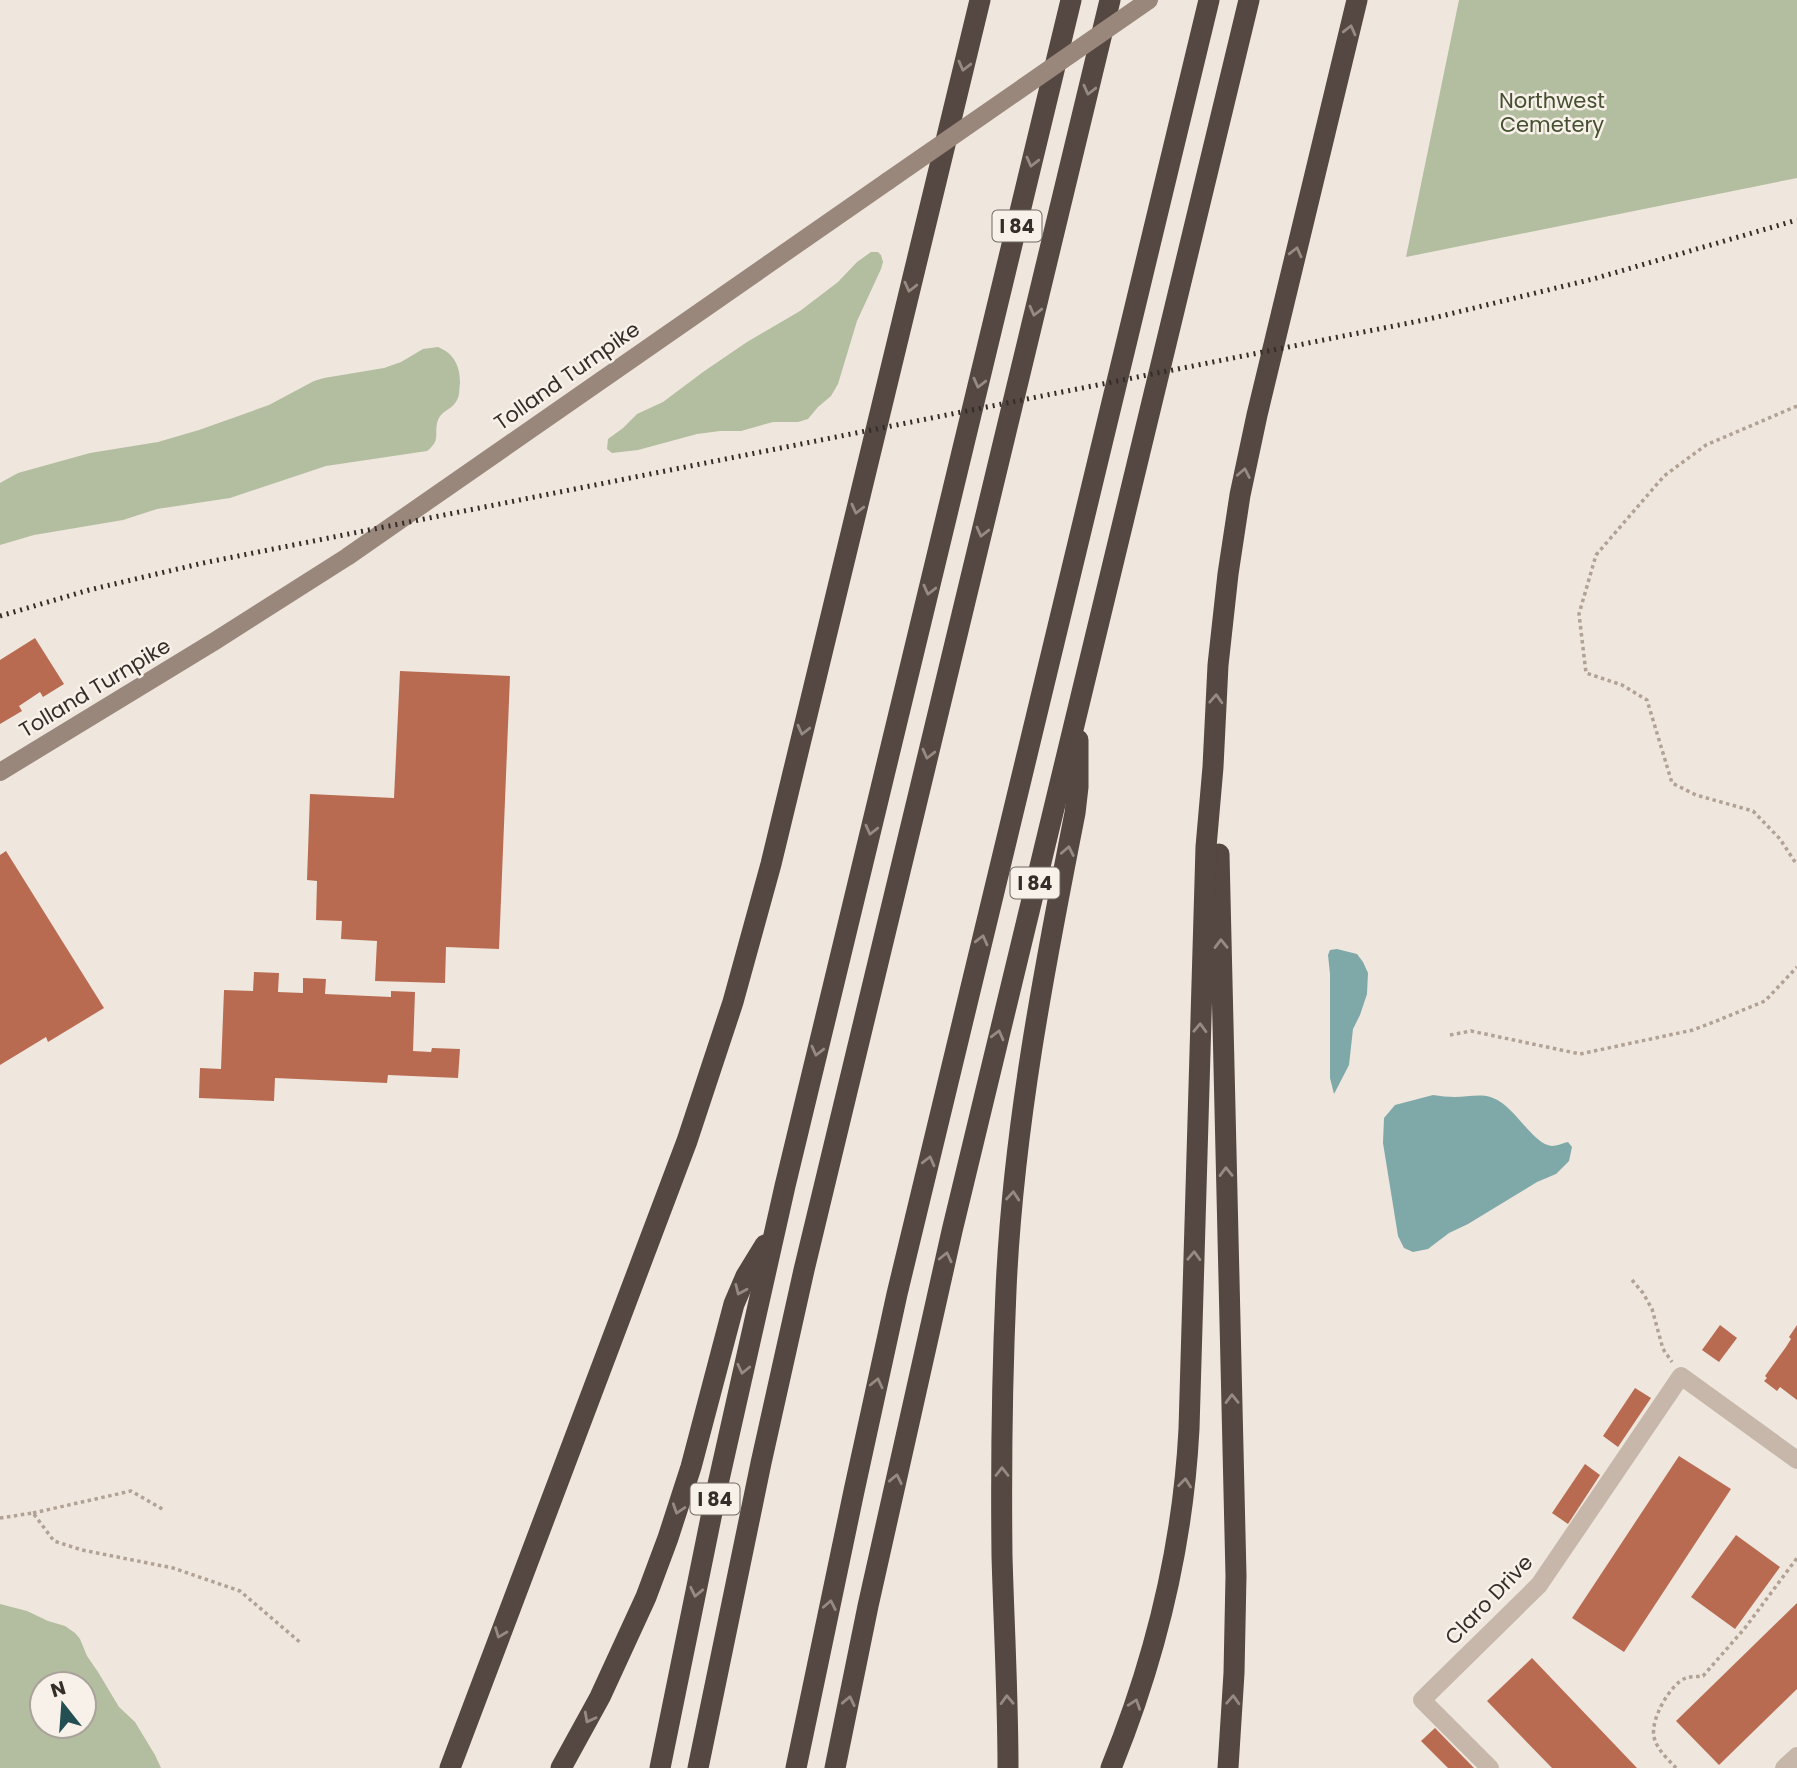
<svg xmlns="http://www.w3.org/2000/svg" width="1797" height="1768" font-family="Poppins,sans-serif">
	<style>
		.green { fill: #b3bd9f; fill-rule: evenodd }
		.water { fill: #7fa8a9 }
		.building { fill: #b96b52 }
		.lines { fill: none; stroke-linecap: round; stroke-linejoin: round }
		.path { stroke: #b2a195; stroke-width: 3.5; stroke-dasharray: 3.5 3.5; stroke-linecap: butt }
		.minor { stroke: #c6b7aa; stroke-width: 18 }
		.secondary { stroke: #9a877c; stroke-width: 18 }
		.motorway { stroke: #554741; stroke-width: 21 }
		.rail { stroke: #352d29; stroke-width: 5; stroke-dasharray: 2 5; stroke-linecap: butt }
		.secondary-bridge { stroke: #9a877c; stroke-width: 18 }
		.oneway { stroke: #968b84 }
		.labels { text-anchor: middle; stroke-width: 5; stroke-linejoin: round; paint-order: stroke }
		.shield { fill: #f8f1e9; stroke: #706863; stroke-width: 2 }
		.shield-label { font-size: 19px; font-weight: bold; fill: #352d29 }
		.park-label { font-size: 21px; fill: #44502f; stroke: #f8f1e9 }
		.street-label { font-size: 21px; fill: #352d29; stroke: #f8f1e9 }
	</style>
	<rect width="100%" height="100%" fill="#efe7dd"/>
	<g class="green">
		<polygon points="1459,0 1797,0 1797,178 1406,257"/>
		<polygon points="871,252 878,252 881,255 883,262 881,269 857,321 838,384 831,396 818,407 808,419 798,422 773,422 741,431 720,431 697,434 638,450 612,453 607,449 608,439 623,428 637,414 663,402 703,372 747,342 800,311 838,282 857,262"/>
		<path d="M438 347C455 354 460 367 460 383 459 389 460 395 457 400 453 409 441 411 438 420 433 434 442 439 427 451L326 466 230 498 157 509 123 520 34 535 0 545V483L18 473 90 453 158 442 199 430 269 405 314 381 324 378 384 368 401 362 423 349Z"/>
		<path d="M0 1604 27 1611 48 1621 65 1626 75 1633 80 1639 87 1656 98 1672 119 1707 135 1722 155 1755 161 1768H0ZM42 1684H84V1726H42Z"/>
	</g>
	<g class="water">
		<polygon points="1337,949 1357,954 1363,962 1368,973 1367,994 1360,1015 1353,1029 1349,1065 1334,1094 1330,1078 1330,974 1328,955 1330,950"/>
		<path d="M1433 1095C1440 1096 1448 1097 1455 1097 1467 1097 1482 1093 1493 1098 1515 1106 1533 1145 1552 1146 1557 1146 1563 1143 1568 1142L1572 1147 1569 1161 1556 1174 1537 1182 1468 1224 1449 1233 1428 1249 1413 1252 1404 1248 1398 1236 1383 1143 1384 1118 1395 1105Z"/>
	</g>
	<g class="building">
		<polygon points="35,638 64,684 43,697 40,692 19,706 22,711 0,724 0,660"/>
		<polygon points="400,671 510,676 499,949 446,947 445,983 375,981 377,941 341,939 342,921 316,920 317,881 307,880 310,794 394,798"/>
		<polygon points="6,851 104,1008 48,1042 46,1037 0,1065 0,855"/>
		<polygon points="254,972 279,973 278,992 303,993 303,978 326,979 325,994 391,997 391,991 415,992 413,1051 431,1052 432,1048 460,1049 458,1078 388,1075 387,1083 275,1078 274,1101 199,1098 200,1068 221,1069 224,990 253,991"/>
		<polygon points="1720,1325 1737,1338 1719,1362 1702,1350"/>
		<polygon points="1797,1325 1797,1400 1780,1387 1777,1391 1764,1381 1767,1378 1765,1376 1786,1347 1791,1339 1789,1337"/>
		<polygon points="1635,1388 1651,1398 1618,1447 1603,1436"/>
		<polygon points="1679,1456 1731,1489 1624,1652 1572,1618"/>
		<polygon points="1585,1464 1600,1475 1568,1524 1552,1513"/>
		<polygon points="1736,1535 1780,1567 1735,1629 1691,1597"/>
		<polygon points="1797,1603 1797,1689 1719,1765 1676,1721"/>
		<polygon points="1532,1658 1637,1768 1552,1768 1487,1701"/>
		<polygon points="1435,1728 1474,1768 1448,1768 1421,1741"/>
	</g>
	<g class="lines">
		<g class="path">
			<polyline points="1797,406 1706,445 1664,476 1596,555 1579,614 1586,673 1622,685 1647,700 1672,783 1696,795 1753,811 1780,839 1797,865"/>
			<polyline points="1450,1035 1471,1031 1580,1054 1693,1030 1714,1022 1765,1001 1797,967"/>
			<polyline points="1632,1280 1643,1293 1652,1309 1663,1349 1672,1362"/>
			<polyline points="33,1513 131,1491 164,1510"/>
			<polyline points="0,1518 33,1513 54,1541 82,1550 173,1568 240,1591 302,1644"/>
			<path d="M1676 1768C1668 1759 1657 1750 1654 1737 1650 1720 1670 1684 1686 1678 1691 1676 1698 1677 1703 1676L1745 1628 1797 1558"/>
		</g>
		<g class="minor">
			<polyline points="1490,1768 1422,1700 1539,1585 1681,1376 1797,1460"/>
			<polyline points="1784,1768 1797,1756"/>
		</g>
		<polyline class="secondary" points="0,772 215,641 347,557 888,181"/>
		<g class="motorway">
			<polyline points="1219,854 1236,1576 1234,1673 1228,1768"/>
			<polyline points="450,1768 687,1141 733,1002 771,864 980,0"/>
			<polyline points="561,1768 600,1697 646,1597 668,1538 691,1467 734,1304 746,1276 765,1245"/>
			<polyline points="660,1768 716,1493 785,1186 1071,0"/>
			<polyline points="698,1768 761,1463 804,1270 1110,0"/>
			<polyline points="796,1768 854,1491 897,1294 1209,0"/>
			<polyline points="835,1768 868,1606 952,1231 1249,0"/>
			<path d="M1008 1768C1008 1697 1004 1627 1002 1556 1001 1467 1002 1379 1006 1290 1013 1130 1044 970 1075 813L1078 787V740"/>
			<path d="M1111 1768C1155 1660 1183 1545 1189 1429L1206 847 1213 767 1218 665 1228 574 1240 495 1257 415 1357 0"/>
		</g>
		<polyline class="rail" points="0,616 89,590 203,563 1429,319 1593,279 1797,220"/>
		<polyline class="secondary-bridge" points="888,181 1149,0"/>
	</g>
	<defs><path id="oneway-chevron" d="M-2-3.5L2.5 0L-2 3.5" fill="none" stroke-width="1.6" stroke-linecap="round" stroke-linejoin="round" transform="scale(1.75)"/></defs>
	<g class="oneway">
		<use href="#oneway-chevron" transform="translate(1350 30) rotate(-76)"/>
		<use href="#oneway-chevron" transform="translate(964 66) rotate(104)"/>
		<use href="#oneway-chevron" transform="translate(1089 90) rotate(104)"/>
		<use href="#oneway-chevron" transform="translate(1032 162) rotate(104)"/>
		<use href="#oneway-chevron" transform="translate(1296 252) rotate(-76)"/>
		<use href="#oneway-chevron" transform="translate(910 287) rotate(104)"/>
		<use href="#oneway-chevron" transform="translate(1035 311) rotate(104)"/>
		<use href="#oneway-chevron" transform="translate(979 383) rotate(104)"/>
		<use href="#oneway-chevron" transform="translate(1244 473) rotate(-79)"/>
		<use href="#oneway-chevron" transform="translate(857 509) rotate(104)"/>
		<use href="#oneway-chevron" transform="translate(982 532) rotate(104)"/>
		<use href="#oneway-chevron" transform="translate(929 590) rotate(104)"/>
		<use href="#oneway-chevron" transform="translate(1216 699) rotate(-87)"/>
		<use href="#oneway-chevron" transform="translate(803 730) rotate(104)"/>
		<use href="#oneway-chevron" transform="translate(928 754) rotate(104)"/>
		<use href="#oneway-chevron" transform="translate(871 830) rotate(104)"/>
		<use href="#oneway-chevron" transform="translate(1068 851) rotate(-79)"/>
		<use href="#oneway-chevron" transform="translate(982 940) rotate(-76)"/>
		<use href="#oneway-chevron" transform="translate(1221 944) rotate(-91)"/>
		<use href="#oneway-chevron" transform="translate(1200 1028) rotate(-88)"/>
		<use href="#oneway-chevron" transform="translate(998 1035) rotate(-76)"/>
		<use href="#oneway-chevron" transform="translate(817 1051) rotate(104)"/>
		<use href="#oneway-chevron" transform="translate(929 1161) rotate(-76)"/>
		<use href="#oneway-chevron" transform="translate(1226 1172) rotate(-91)"/>
		<use href="#oneway-chevron" transform="translate(1013 1196) rotate(-85)"/>
		<use href="#oneway-chevron" transform="translate(1194 1256) rotate(-88)"/>
		<use href="#oneway-chevron" transform="translate(946 1257) rotate(-77)"/>
		<use href="#oneway-chevron" transform="translate(740 1290) rotate(114)"/>
		<use href="#oneway-chevron" transform="translate(743 1369) rotate(103)"/>
		<use href="#oneway-chevron" transform="translate(877 1383) rotate(-77)"/>
		<use href="#oneway-chevron" transform="translate(1232 1399) rotate(-91)"/>
		<use href="#oneway-chevron" transform="translate(1002 1472) rotate(-90)"/>
		<use href="#oneway-chevron" transform="translate(896 1479) rotate(-78)"/>
		<use href="#oneway-chevron" transform="translate(1185 1483) rotate(-84)"/>
		<use href="#oneway-chevron" transform="translate(678 1509) rotate(108)"/>
		<use href="#oneway-chevron" transform="translate(696 1592) rotate(102)"/>
		<use href="#oneway-chevron" transform="translate(830 1605) rotate(-79)"/>
		<use href="#oneway-chevron" transform="translate(500 1633) rotate(111)"/>
		<use href="#oneway-chevron" transform="translate(1007 1700) rotate(-92)"/>
		<use href="#oneway-chevron" transform="translate(1233 1700) rotate(-87)"/>
		<use href="#oneway-chevron" transform="translate(849 1701) rotate(-78)"/>
		<use href="#oneway-chevron" transform="translate(1135 1704) rotate(-71)"/>
		<use href="#oneway-chevron" transform="translate(589 1718) rotate(118)"/>
	</g>
	<g class="labels">
		<g class="shield">
			<rect x="992.5" y="210.5" width="49" height="31" rx="5"/>
			<rect x="1010.5" y="867.5" width="49" height="31" rx="5"/>
			<rect x="690.5" y="1483.5" width="49" height="31" rx="5"/>
		</g>
		<g class="shield-label">
			<text x="1017" y="233">I 84</text>
			<text x="1035" y="890">I 84</text>
			<text x="715" y="1506">I 84</text>
		</g>
		<g class="park-label">
			<text x="1552" y="108">Northwest<tspan x="1552" dy="24">Cemetery</tspan></text>
		</g>
		<g class="street-label">
			<text transform="translate(567 376) rotate(-35)" y="7">Tolland Turnpike</text>
			<text transform="translate(95 688) rotate(-31)" y="7">Tolland Turnpike</text>
			<text transform="translate(1489 1600) rotate(-46)" y="7">Claro Drive</text>
		</g>
	</g>
	<g transform="translate(63 1705) rotate(343)"><circle r="33" fill="#f8f1e9" stroke="#aaa39c" stroke-width="2"/>
	<path d="M0-5L12 26L0 18L-12 26Z" fill="#234f52"/>
	<text y="-10" font-size="19" font-weight="bold" text-anchor="middle" fill="#352d29">N</text>
	</g>
</svg>
